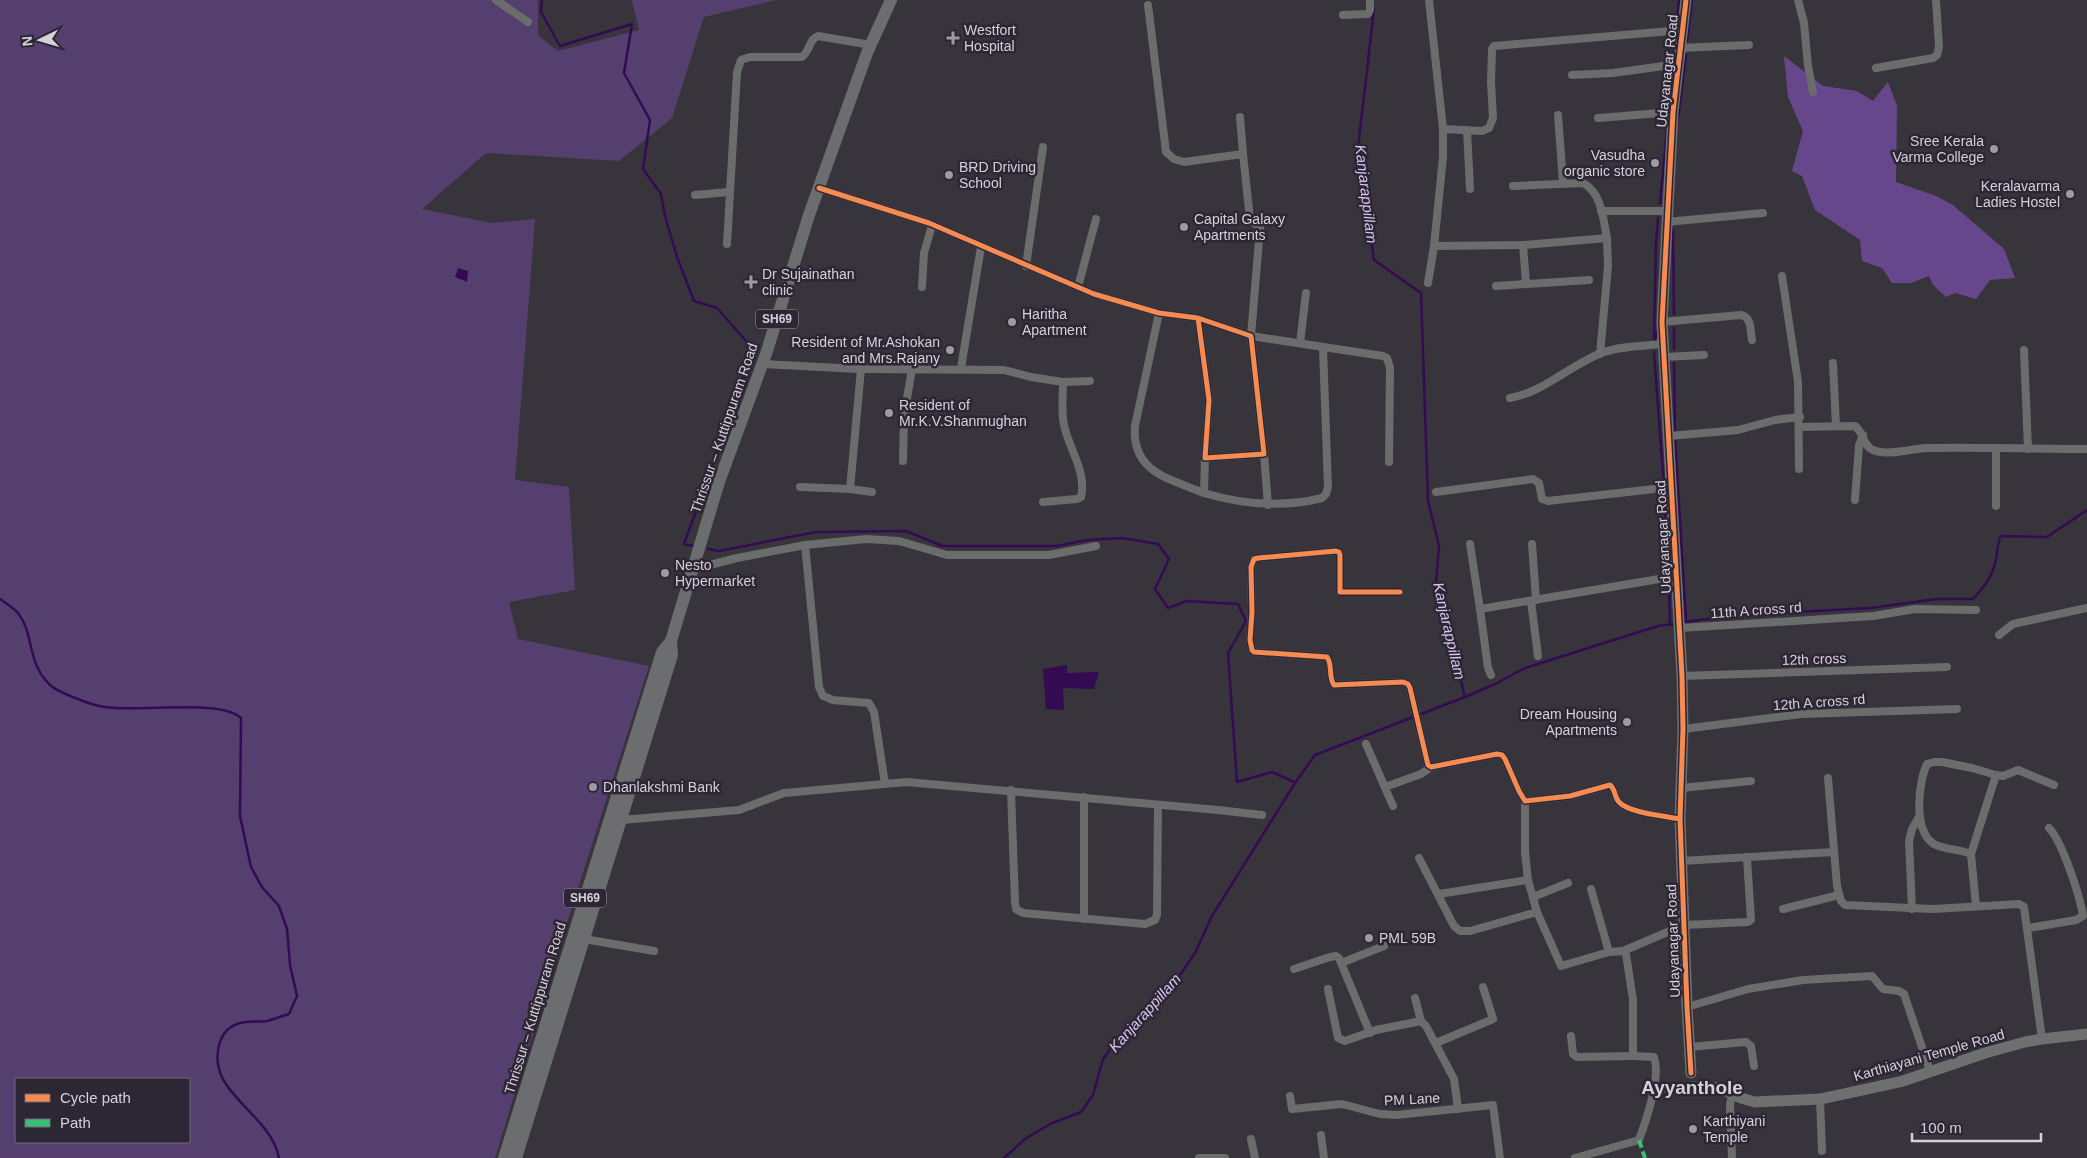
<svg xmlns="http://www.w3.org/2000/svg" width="2087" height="1158" font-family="Arial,sans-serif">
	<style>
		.green { fill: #553f6f; fill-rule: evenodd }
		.forest { fill: #67478c }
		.water { fill: #330b52 }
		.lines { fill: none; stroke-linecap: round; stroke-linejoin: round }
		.stream { stroke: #330b52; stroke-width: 2.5 }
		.street { stroke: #6b6c6c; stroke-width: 8 }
		.secondary { stroke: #6e7070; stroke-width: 11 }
		.primary { stroke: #6c6d6f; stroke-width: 12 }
		.quiet { stroke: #3abd76; stroke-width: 4; stroke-dasharray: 8 4; stroke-linecap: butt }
		.cycleway-casing { stroke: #2d2735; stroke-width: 8 }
		.cycleway { stroke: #f68b52; stroke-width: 5 }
		.poi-dot { fill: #9d9aa3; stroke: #2d2735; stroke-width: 2 }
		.labels { text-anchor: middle; stroke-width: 5; stroke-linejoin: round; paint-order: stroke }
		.shield { fill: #2d2735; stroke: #a29ea8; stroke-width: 1 }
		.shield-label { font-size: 12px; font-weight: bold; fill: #d4d1da }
		.poi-label { font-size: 14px; fill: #d4d1da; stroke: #2d2735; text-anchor: start }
		.street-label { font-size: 14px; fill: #d4d1da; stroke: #2d2735 }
		.water-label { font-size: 15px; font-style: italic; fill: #d8c6f2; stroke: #2d2735 }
		.district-label { font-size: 19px; font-weight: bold; fill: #d4d1da; stroke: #2d2735 }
	</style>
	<rect width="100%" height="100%" fill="#38343c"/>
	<path class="green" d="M0 0H538V35L558 51 639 30 632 0H776L704 17 672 118 619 161 486 153 422 209 492 223 535 219 515 480 569 487 575 590 509 602 518 639 649 666 563 935 495 1158H0ZM16 1079H189V1142H16Z"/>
	<polygon class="forest" points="1784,56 1823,86 1857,91 1873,101 1888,82 1897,106 1896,182 1936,196 1953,205 2004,249 2015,278 1990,280 1976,299 1955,293 1946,297 1933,285 1929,276 1911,283 1892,283 1882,268 1862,261 1860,240 1815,210 1802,176 1792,171 1803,131 1788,97"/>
	<g class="water">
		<polygon points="458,268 468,271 467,282 455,277"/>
		<polygon points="1067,665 1067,673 1099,672 1094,689 1063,688 1064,710 1046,709 1043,669"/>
	</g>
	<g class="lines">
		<g class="stream">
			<polyline points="542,0 541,12 560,46 632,24 624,73 650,120 643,169 661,194 665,216 677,257 694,301 717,308 754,350 684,544 693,546"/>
			<polyline points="1676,28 1679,0"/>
			<polyline points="1687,41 1692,0"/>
			<polyline points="1673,58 1676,37"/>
			<polyline points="1678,118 1686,55"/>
			<polyline points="1660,203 1667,128"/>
			<polyline points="1673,229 1674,314"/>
			<polyline points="1654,338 1656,243 1658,218"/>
			<polyline points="1654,342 1657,332"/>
			<polyline points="1674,349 1674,328"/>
			<polyline points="1654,352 1664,487"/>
			<polyline points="1674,363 1675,437 1686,621"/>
			<polyline points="1664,490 1668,570"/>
			<polyline points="708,549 719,551 816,532 906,531 942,546 1057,546 1087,540 1122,538 1158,544 1169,559 1155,589 1168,608 1187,601 1238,604 1246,621 1228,653 1237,782 1272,772 1294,782"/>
			<polyline points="1669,585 1670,624"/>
			<path d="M0 599C6 603 13 608 18 613 35 635 26 662 50 685 57 692 85 702 95 705 130 715 219 697 241 718L240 816 251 867 262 887 279 906 287 929 290 965 297 996 289 1014C282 1016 274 1019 267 1021 258 1022 248 1021 240 1023 215 1030 213 1062 224 1081 240 1108 273 1126 279 1158"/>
			<path d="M1683 622 1741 615 1870 608 1937 599H1973C1984 587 1993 576 1996 559 1998 551 1997 543 2001 536L2047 537 2087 510"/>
			<polyline points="1465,697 1495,684 1525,668 1658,626 1675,624"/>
			<polyline points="1004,1158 1025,1139 1050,1124 1081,1112 1093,1095 1103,1059 1118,1039 1176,981 1195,953 1212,916 1295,783 1315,755 1465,697 1436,583 1439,546 1428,501 1421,293 1374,260 1358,148 1374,9"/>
		</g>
		<g class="street">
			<polyline points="496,0 528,22"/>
			<path d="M1429 0 1443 129V157L1434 246 1523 245 1607 238C1603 219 1602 193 1583 183L1513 186"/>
			<polyline points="1798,0 1804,23 1808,66 1813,92"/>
			<polyline points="1148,5 1166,152 1174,159 1184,162 1243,154 1250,219 1260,228 1251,336 1383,356 1387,358 1390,368 1389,462"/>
			<polyline points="1343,15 1368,14 1370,10 1370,0"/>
			<polyline points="1680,48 1749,45"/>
			<polyline points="1876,68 1933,58 1937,55 1939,47 1936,0"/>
			<polyline points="1572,75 1613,73 1678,64"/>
			<polyline points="1558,115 1563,183"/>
			<polyline points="1240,117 1243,154"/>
			<polyline points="1598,118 1673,112"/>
			<polyline points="1443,129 1482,131 1489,128 1493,118 1491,82 1492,49 1494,46 1682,30"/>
			<polyline points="1467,130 1470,189"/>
			<polyline points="819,188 929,223 1094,294 1159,313 1198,318 1251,336 1264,454 1205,458 1209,400 1198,318"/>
			<polyline points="695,195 729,192"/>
			<polyline points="1601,211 1667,211"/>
			<polyline points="1666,222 1763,213"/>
			<path d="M727 244 737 72 741 60 750 57H802C810 51 809 39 818 36L871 45"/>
			<polyline points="1523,245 1526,283"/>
			<polyline points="1026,266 1043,147"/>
			<polyline points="1782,276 1798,382 1799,469"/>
			<polyline points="1428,283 1434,246"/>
			<polyline points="1496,286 1589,280"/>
			<polyline points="922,287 924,253 932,225"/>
			<polyline points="1078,287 1096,219"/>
			<path d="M1159 313 1135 426C1131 472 1170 479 1204 493"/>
			<path d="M1662 322 1741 315C1752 317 1750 330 1752 340"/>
			<polyline points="1300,343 1306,293"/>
			<polyline points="2024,350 2028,449"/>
			<polyline points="1600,354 1608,266 1607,238"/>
			<polyline points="1664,357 1704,355"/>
			<polyline points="1833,363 1836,426"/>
			<path d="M762 364 859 369 1004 370 1031 377 1063 382C1063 396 1061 411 1064 425 1069 449 1087 472 1081 497L1077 499 1043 502"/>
			<polyline points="961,368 981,247"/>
			<polyline points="1063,382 1090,381"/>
			<path d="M1510 398C1544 392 1569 366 1601 353 1620 346 1643 346 1663 344"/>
			<path d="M1799 427 1855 426C1864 433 1863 446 1873 450 1888 456 1910 449 1926 448 1980 447 2033 449 2087 449"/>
			<polyline points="1669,436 1738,430 1775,420 1800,417"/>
			<polyline points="1264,454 1268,505"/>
			<path d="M1205 458 1204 493C1244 505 1282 508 1322 498L1326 494 1328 487 1323 348"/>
			<polyline points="903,461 904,416 912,369"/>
			<polyline points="800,487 850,489 861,369"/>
			<polyline points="850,489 872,492"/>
			<polyline points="1436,492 1533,479 1539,483 1542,499 1548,501 1672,487"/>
			<polyline points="1855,500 1859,445 1863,435"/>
			<polyline points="1996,506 1996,449"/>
			<polyline points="1470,544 1480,609"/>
			<polyline points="1532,544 1536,600"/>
			<polyline points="805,545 819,687 823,696 833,700 869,703 874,712 885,784"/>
			<polyline points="694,569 737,558 805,545 866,539 899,541 947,555 1049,555 1096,546"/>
			<path d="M1400 592H1340V555L1339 552 1336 551 1258 558 1254 559 1251 567 1252 612 1250 640 1252 650 1254 652 1327 657C1333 665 1328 677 1334 685L1403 682 1408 684 1410 688 1428 765 1431 767 1497 754 1502 755 1505 759 1519 791 1525 801 1570 796 1610 785C1616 790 1614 797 1619 802 1629 813 1665 816 1680 819"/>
			<polyline points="1531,601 1538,656"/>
			<polyline points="1680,628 1873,616 1915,609 1976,610"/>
			<polyline points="1999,635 2013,624 2087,608"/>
			<polyline points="1491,675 1488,668 1480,609 1677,576"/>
			<polyline points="1682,676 1947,667"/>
			<polyline points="1683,729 1802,714 1957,709"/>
			<polyline points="1366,744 1393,806"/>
			<polyline points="1828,778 1837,886 1841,901 1845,905 1933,909 2019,904 2024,907 2042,1039"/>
			<polyline points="1385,787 1421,774 1431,767"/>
			<polyline points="1681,788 1751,781"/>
			<polyline points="1011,790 1015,902 1016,909 1023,913 1145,924 1155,920 1157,915 1158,805"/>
			<polyline points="1084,797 1084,919"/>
			<polyline points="1525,801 1525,852 1528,880"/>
			<polyline points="622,820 739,810 784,793 907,782 1218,810 1262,815"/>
			<polyline points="1971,854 1996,775"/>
			<polyline points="1419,858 1454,926 1460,931 1470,931 1537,912"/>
			<polyline points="1681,861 1834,852"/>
			<polyline points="1591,889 1609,952"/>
			<polyline points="1439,894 1528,880 1537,912 1561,966 1609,952 1623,951 1626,954 1633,1000 1633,1056 1577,1057 1573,1054 1571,1036"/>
			<polyline points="1533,897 1568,883"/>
			<path d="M1976 906 1971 854C1959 849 1945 850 1934 844 1913 831 1918 783 1927 764L1934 762H1942L1972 768 1996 775 2003 776 2018 770 2054 785"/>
			<polyline points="1783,909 1839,895"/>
			<polyline points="1912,909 1909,841 1912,829 1919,817"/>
			<path d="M2028 928 2076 920 2083 916C2080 896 2062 841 2049 828"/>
			<polyline points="584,939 654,951"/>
			<polyline points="1623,951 1684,925 1748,922 1751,920 1747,858"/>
			<polyline points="1341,963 1384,946"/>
			<polyline points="1294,969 1330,957 1336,956 1339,958 1370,1033"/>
			<polyline points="1328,989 1338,1038 1345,1041 1376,1030 1421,1021 1426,1026 1454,1079 1458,1109"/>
			<polyline points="1415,998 1421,1021"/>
			<polyline points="1687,1007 1748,989 1803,980 1872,976 1883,989 1899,991 1904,994 1930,1071"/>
			<polyline points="1436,1043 1493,1019 1483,987"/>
			<polyline points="1689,1047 1746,1042 1751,1046 1754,1066"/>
			<polyline points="1653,1089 1692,1087"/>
			<polyline points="1290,1096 1292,1109 1342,1104 1380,1114 1396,1115 1493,1105 1500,1158"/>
			<polyline points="1820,1099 1822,1151"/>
			<polyline points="1321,1135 1324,1158"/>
			<polyline points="1251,1139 1255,1158"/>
			<polyline points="1199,1158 1225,1158"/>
			<path d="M1575 1158 1639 1140C1646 1121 1661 1077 1654 1057L1633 1056"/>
			<polyline points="1732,1158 1730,1105 1732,1093"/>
		</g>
		<g class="secondary">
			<polyline points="1686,0 1673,112 1662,322 1682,676 1683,729 1680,819 1687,1007 1691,1073"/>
			<polyline points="1692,1087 1720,1088 1741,1098 1755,1102 1820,1099 1903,1081 1985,1053 2025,1042 2042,1039 2087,1034"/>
		</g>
		<g class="primary">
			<polyline points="504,1158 662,652 671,641"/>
			<polyline points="516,1158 672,655 671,641 719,482 767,351 809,215 867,53 891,0"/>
		</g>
		<polyline class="quiet" points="1639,1140 1645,1158"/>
		<defs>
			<g id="cycleway">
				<polyline points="1686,0 1673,112 1662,322 1682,676 1683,729 1680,819 1687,1007 1691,1073"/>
				<polyline points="819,188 929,223 1094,294 1159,313 1198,318 1251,336 1264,454 1205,458 1209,400 1198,318"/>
				<path d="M1400 592H1340V555L1339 552 1336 551 1258 558 1254 559 1251 567 1252 612 1250 640 1252 650 1254 652 1327 657C1333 665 1328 677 1334 685L1403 682 1408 684 1410 688 1428 765 1431 767 1497 754 1502 755 1505 759 1519 791 1525 801 1570 796 1610 785C1616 790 1614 797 1619 802 1629 813 1665 816 1680 819"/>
			</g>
		</defs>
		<use href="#cycleway" class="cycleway-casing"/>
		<use href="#cycleway" class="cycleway"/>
	</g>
	<g class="poi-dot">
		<path d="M950.5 30.5h5v5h5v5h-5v5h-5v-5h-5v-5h5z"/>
		<circle cx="1994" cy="149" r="5"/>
		<circle cx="1655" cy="163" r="5"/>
		<circle cx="949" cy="175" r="5"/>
		<circle cx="2070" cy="194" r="5"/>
		<circle cx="1184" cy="227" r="5"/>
		<path d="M748.5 274.5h5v5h5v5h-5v5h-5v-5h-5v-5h5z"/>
		<circle cx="1012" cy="322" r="5"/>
		<circle cx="950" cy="350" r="5"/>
		<circle cx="889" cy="413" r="5"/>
		<circle cx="665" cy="573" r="5"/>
		<circle cx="1627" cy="722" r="5"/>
		<circle cx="593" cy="787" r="5"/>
		<circle cx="1369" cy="938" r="5"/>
		<circle cx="1693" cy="1129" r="5"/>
	</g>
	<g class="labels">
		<g class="shield">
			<rect x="756" y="309.5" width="42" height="19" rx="4"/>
			<rect x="564" y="888.5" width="42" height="19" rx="4"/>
		</g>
		<g class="shield-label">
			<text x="777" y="323">SH69</text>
			<text x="585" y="902">SH69</text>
		</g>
		<g class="poi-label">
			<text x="964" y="35">Westfort<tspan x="964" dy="16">Hospital</tspan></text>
			<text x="1984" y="146" text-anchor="end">Sree Kerala<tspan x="1984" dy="16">Varma College</tspan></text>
			<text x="1645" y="160" text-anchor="end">Vasudha<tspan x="1645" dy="16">organic store</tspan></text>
			<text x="959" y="172">BRD Driving<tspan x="959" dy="16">School</tspan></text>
			<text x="2060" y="191" text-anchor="end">Keralavarma<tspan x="2060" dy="16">Ladies Hostel</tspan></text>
			<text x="1194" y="224">Capital Galaxy<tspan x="1194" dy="16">Apartments</tspan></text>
			<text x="762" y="279">Dr Sujainathan<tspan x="762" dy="16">clinic</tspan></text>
			<text x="1022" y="319">Haritha<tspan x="1022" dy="16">Apartment</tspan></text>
			<text x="940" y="347" text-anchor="end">Resident of Mr.Ashokan<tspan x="940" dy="16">and Mrs.Rajany</tspan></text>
			<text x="899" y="410">Resident of<tspan x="899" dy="16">Mr.K.V.Shanmughan</tspan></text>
			<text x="675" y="570">Nesto<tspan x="675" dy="16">Hypermarket</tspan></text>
			<text x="1617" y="719" text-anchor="end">Dream Housing<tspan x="1617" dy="16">Apartments</tspan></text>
			<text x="603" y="792">Dhanlakshmi Bank</text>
			<text x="1379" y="943">PML 59B</text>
			<text x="1703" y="1126">Karthiyani<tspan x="1703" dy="16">Temple</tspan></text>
		</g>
		<g class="street-label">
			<text transform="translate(1667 71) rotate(-84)" y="5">Udayanagar Road</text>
			<text transform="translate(724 428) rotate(-71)" y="5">Thrissur – Kuttippuram Road</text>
			<text transform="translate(1663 537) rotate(-93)" y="5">Udayanagar Road</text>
			<text transform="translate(1756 610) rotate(-4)" y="5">11th A cross rd</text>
			<text transform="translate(1814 659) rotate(-2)" y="5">12th cross</text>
			<text transform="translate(1819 702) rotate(-4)" y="5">12th A cross rd</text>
			<text transform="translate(1673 941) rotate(-92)" y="5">Udayanagar Road</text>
			<text transform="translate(535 1008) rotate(-73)" y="5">Thrissur – Kuttippuram Road</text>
			<text transform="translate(1929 1055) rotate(-16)" y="5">Karthiayani Temple Road</text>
			<text transform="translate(1412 1099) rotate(-3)" y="5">PM Lane</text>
		</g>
		<g class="water-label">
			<text transform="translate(1366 194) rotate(83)" y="5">Kanjarappillam</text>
			<text transform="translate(1449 631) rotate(77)" y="5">Kanjarappillam</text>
			<text transform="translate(1145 1013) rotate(-48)" y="5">Kanjarappillam</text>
		</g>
		<g class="district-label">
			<text x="1692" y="1094">Ayyanthole</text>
		</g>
	</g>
	<rect x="15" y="1078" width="175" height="65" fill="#2d2735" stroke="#706b77"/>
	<rect x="25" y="1094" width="25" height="8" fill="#f68b52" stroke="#706b77"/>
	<text x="60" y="1103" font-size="15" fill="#d4d1da">Cycle path</text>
	<rect x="25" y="1119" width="25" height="8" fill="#3abd76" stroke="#706b77"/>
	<text x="60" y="1128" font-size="15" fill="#d4d1da">Path</text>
	<g transform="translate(40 40) rotate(265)" stroke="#2d2735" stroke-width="4" paint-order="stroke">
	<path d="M0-4L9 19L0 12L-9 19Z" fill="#d4d1da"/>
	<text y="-8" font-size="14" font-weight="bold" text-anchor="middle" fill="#d4d1da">N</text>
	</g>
	<path d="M1912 1133v8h129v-8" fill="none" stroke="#d4d1da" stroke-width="2.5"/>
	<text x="1920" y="1133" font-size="15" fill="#d4d1da" stroke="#2d2735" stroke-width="4" paint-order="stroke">100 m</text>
</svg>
